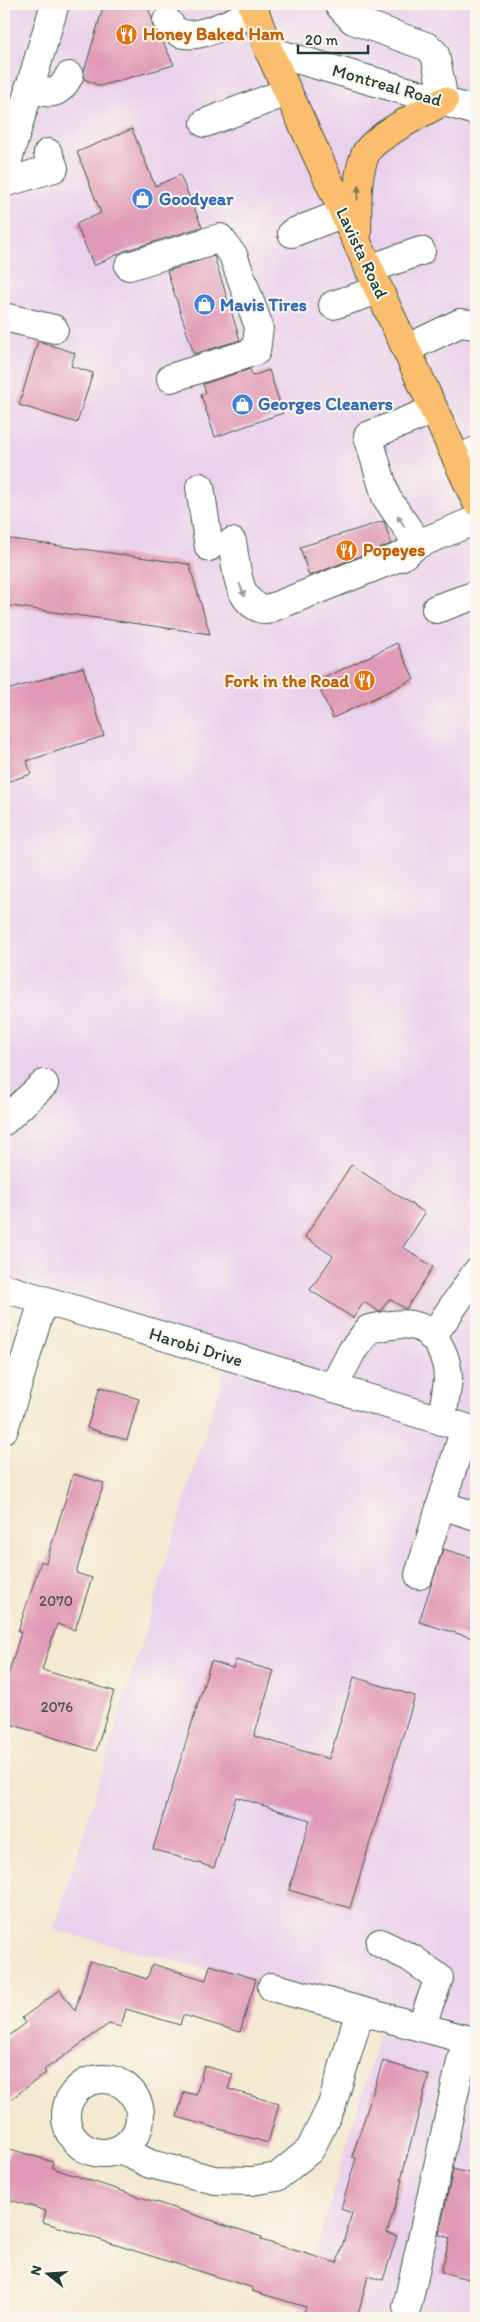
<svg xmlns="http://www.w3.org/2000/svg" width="480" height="2322" font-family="Itim,sans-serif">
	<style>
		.built { fill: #ead1ec }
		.building { fill: #e099b5 }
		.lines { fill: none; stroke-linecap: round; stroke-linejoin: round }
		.minor-casing { stroke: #3f574c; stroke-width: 30 }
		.major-casing { stroke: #3f574c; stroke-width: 30 }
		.minor { stroke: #fff; stroke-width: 28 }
		.major { stroke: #fbbe6e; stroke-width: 28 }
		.oneway { fill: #82774e }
		.oneway2 { fill: #8f9e9a }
		.labels { text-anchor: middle; stroke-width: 4; stroke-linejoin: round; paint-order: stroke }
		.number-label { font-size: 15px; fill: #4f5454 }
		.food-label { font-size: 18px; font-weight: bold; fill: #c56008; stroke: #fbf7ec; text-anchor: start }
		.street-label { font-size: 18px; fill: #1f3d34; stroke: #fbf7ec }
		.shop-label { font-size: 18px; font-weight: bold; fill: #366cbe; stroke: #fbf7ec; text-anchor: start }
	</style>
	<rect width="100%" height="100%" fill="#fbf7ec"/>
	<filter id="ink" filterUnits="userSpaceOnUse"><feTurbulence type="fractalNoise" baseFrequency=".02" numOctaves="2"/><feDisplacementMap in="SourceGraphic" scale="10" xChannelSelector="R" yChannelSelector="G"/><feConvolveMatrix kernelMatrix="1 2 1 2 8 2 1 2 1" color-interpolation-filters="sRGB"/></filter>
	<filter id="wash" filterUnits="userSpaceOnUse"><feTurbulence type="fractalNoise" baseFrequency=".0096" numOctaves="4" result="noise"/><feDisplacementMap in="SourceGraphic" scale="20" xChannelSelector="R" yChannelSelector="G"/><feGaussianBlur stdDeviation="1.12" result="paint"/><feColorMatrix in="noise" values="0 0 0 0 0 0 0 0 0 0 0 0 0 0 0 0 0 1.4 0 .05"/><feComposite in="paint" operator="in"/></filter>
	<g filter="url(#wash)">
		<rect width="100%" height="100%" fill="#f4e9d1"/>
		<polygon class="built" points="4,4 476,4 476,2318 296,2318 385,2015 54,1930 226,1365 4,1289"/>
		<g id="blocks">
			<g class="building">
				<polygon points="104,4 146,4 152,17 152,25 162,40 174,65 100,86 84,79 84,72"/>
				<polygon points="132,129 155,186 180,175 202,227 124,251 94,266 76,224 101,213 77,152"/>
				<polygon points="214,256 240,340 194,354 167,271"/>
				<polygon points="38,341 75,353 71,366 93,373 77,423 19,405"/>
				<polygon points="250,369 252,376 269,370 283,413 215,437 201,395 206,393 203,384"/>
				<polygon points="384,521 391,544 309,576 300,547"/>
				<polygon points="4,538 189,564 210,634 4,605"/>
				<polygon points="397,643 414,679 333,718 316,682"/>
				<polygon points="83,667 104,736 27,761 31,774 4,783 4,691"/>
				<polygon points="351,1165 425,1213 403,1247 433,1267 406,1309 389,1299 381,1311 378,1311 364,1302 353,1318 310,1290 333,1256 305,1237"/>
				<polygon points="100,1387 139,1399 127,1440 87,1428"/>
				<polygon points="73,1474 104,1483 76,1573 92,1578 75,1630 57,1624 42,1670 114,1691 96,1751 4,1722 4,1689 21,1632 18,1631 41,1561 46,1563"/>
				<polygon points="443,1549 476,1559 476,1639 419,1622"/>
				<polygon points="236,1660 274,1671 254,1736 329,1759 354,1677 415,1696 350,1908 289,1890 310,1820 236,1797 214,1868 153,1849 211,1661 233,1668"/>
				<polygon points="90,1961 147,1979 152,1964 206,1980 210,1965 256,1979 240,2032 183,2015 180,2025 126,2009 121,2027 109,2024 44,2070 46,2073 4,2104 4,2040 26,2023 22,2018 60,1990 75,2011"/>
				<polygon points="383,2061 429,2075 401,2179 403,2180 387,2233 397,2236 383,2280 368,2276 357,2318 303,2318 306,2307 252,2291 253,2288 43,2222 46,2211 4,2198 4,2168 10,2149 53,2162 52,2168 262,2237 261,2240 337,2263 352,2213 341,2209 356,2158 352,2157"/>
				<polygon points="204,2066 233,2074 228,2089 279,2104 268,2143 177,2117 184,2092 196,2095"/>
				<polygon points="453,2169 476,2175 476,2264 472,2280 441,2272 450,2238 439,2235"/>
			</g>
		</g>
	</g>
	<g filter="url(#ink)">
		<use href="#blocks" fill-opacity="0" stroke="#3f574c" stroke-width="1"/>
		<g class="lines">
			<defs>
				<g id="minor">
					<polyline points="338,4 353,20 428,47 435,54 444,101"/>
					<path d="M167 21C170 24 172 28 175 30 193 45 236 19 255 12"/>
					<polyline points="269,51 476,111"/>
					<path d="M29 88C50 94 58 97 69 76"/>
					<polyline points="205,123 287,92"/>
					<polyline points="4,173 55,4"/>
					<polyline points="4,183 54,168 48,153"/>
					<polyline points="292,233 344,213"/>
					<polyline points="129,266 220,238 228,249"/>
					<polyline points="369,269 421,251"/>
					<polyline points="333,305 379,290"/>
					<polyline points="4,317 54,329"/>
					<polyline points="406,349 460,323 476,325"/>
					<polyline points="171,378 256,351 259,327 233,255"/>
					<polyline points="457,459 476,451"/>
					<polyline points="200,487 209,547"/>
					<path d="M232 542C237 568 236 604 266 610L402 556 418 544 476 520"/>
					<polyline points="418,544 386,497 368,436 434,410"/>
					<polyline points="436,609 476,595"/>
					<polyline points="4,1121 44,1084"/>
					<polyline points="4,1288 476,1431"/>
					<polyline points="432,1337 476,1273"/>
					<path d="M333 1388 352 1351 369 1329C384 1326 404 1321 419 1327 438 1335 448 1360 448 1379 447 1392 443 1407 442 1421"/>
					<polyline points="4,1429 43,1301"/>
					<polyline points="441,1505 476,1516"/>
					<polyline points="419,1575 465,1428"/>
					<polyline points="380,1943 411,1958 439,1978 421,2027"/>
					<polyline points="272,1987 476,2042"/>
					<circle cx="103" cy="2116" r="37"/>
					<polyline points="120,2149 150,2164 215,2180 252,2181 277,2177 310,2150 332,2105 360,2011"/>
					<polyline points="407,2307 466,2039"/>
				</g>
				<g id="major">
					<polyline points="252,4 269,51 476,501"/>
					<path d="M357 235C358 209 355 179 365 155 372 137 425 112 444 101"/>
				</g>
			</defs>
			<use href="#minor" class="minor-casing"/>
			<use href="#major" class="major-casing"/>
			<use href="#minor" class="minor"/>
			<use href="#major" class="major"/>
		</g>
		<defs><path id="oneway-solid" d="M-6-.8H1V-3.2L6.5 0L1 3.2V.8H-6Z" transform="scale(1.25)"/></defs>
		<use class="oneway" href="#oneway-solid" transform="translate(358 193) rotate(-86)"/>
		<g class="oneway2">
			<use href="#oneway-solid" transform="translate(401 521) rotate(-122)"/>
			<use href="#oneway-solid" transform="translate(242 590) rotate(69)"/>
		</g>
	</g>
	<defs>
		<symbol id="restaurant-disc" viewBox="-11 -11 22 22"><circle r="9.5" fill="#e8710a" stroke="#fbf7ec"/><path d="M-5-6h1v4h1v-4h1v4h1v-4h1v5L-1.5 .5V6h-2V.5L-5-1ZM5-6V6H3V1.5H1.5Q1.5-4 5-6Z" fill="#fff"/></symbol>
		<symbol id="shop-disc" viewBox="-11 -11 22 22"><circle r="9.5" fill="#3f7fe0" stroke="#fbf7ec"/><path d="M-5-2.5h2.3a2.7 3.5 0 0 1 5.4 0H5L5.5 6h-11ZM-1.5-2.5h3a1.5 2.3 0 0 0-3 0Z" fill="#fff"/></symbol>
	</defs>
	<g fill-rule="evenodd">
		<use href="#restaurant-disc" x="114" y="22" width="25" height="25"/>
		<use href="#shop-disc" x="130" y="186" width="25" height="25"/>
		<use href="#shop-disc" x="192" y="292" width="25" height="25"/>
		<use href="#shop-disc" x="230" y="392" width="25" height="25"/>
		<use href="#restaurant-disc" x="334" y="538" width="25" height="25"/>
		<use href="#restaurant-disc" x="352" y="668" width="25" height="25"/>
	</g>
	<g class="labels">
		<g class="number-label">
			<text x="56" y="1606">2070</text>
			<text x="57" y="1712">2076</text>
		</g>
		<g class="food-label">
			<text x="143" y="40">Honey Baked Ham</text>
			<text x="363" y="556">Popeyes</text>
			<text x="349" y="687" text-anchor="end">Fork in the Road</text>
		</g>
		<g class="street-label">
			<text transform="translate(387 85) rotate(16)" y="6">Montreal Road</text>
			<text transform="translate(362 253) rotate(65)" y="6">Lavista Road</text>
			<text transform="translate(196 1347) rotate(17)" y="6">Harobi Drive</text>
		</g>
		<g class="shop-label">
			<text x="159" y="205">Goodyear</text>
			<text x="220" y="311">Mavis Tires</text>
			<text x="258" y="410">Georges Cleaners</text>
		</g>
	</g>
	<rect width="480" height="2322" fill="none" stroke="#fbf7ec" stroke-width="20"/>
	<g transform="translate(48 2274) rotate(287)" stroke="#fbf7ec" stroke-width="4" paint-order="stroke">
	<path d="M0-4L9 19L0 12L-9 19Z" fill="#1f3d34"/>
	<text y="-8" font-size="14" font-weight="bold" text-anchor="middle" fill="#1f3d34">N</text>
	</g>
	<path d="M298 45v8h70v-8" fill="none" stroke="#1f3d34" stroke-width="2.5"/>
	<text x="305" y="45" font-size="15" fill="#1f3d34" stroke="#fbf7ec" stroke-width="4" paint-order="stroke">20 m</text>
</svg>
